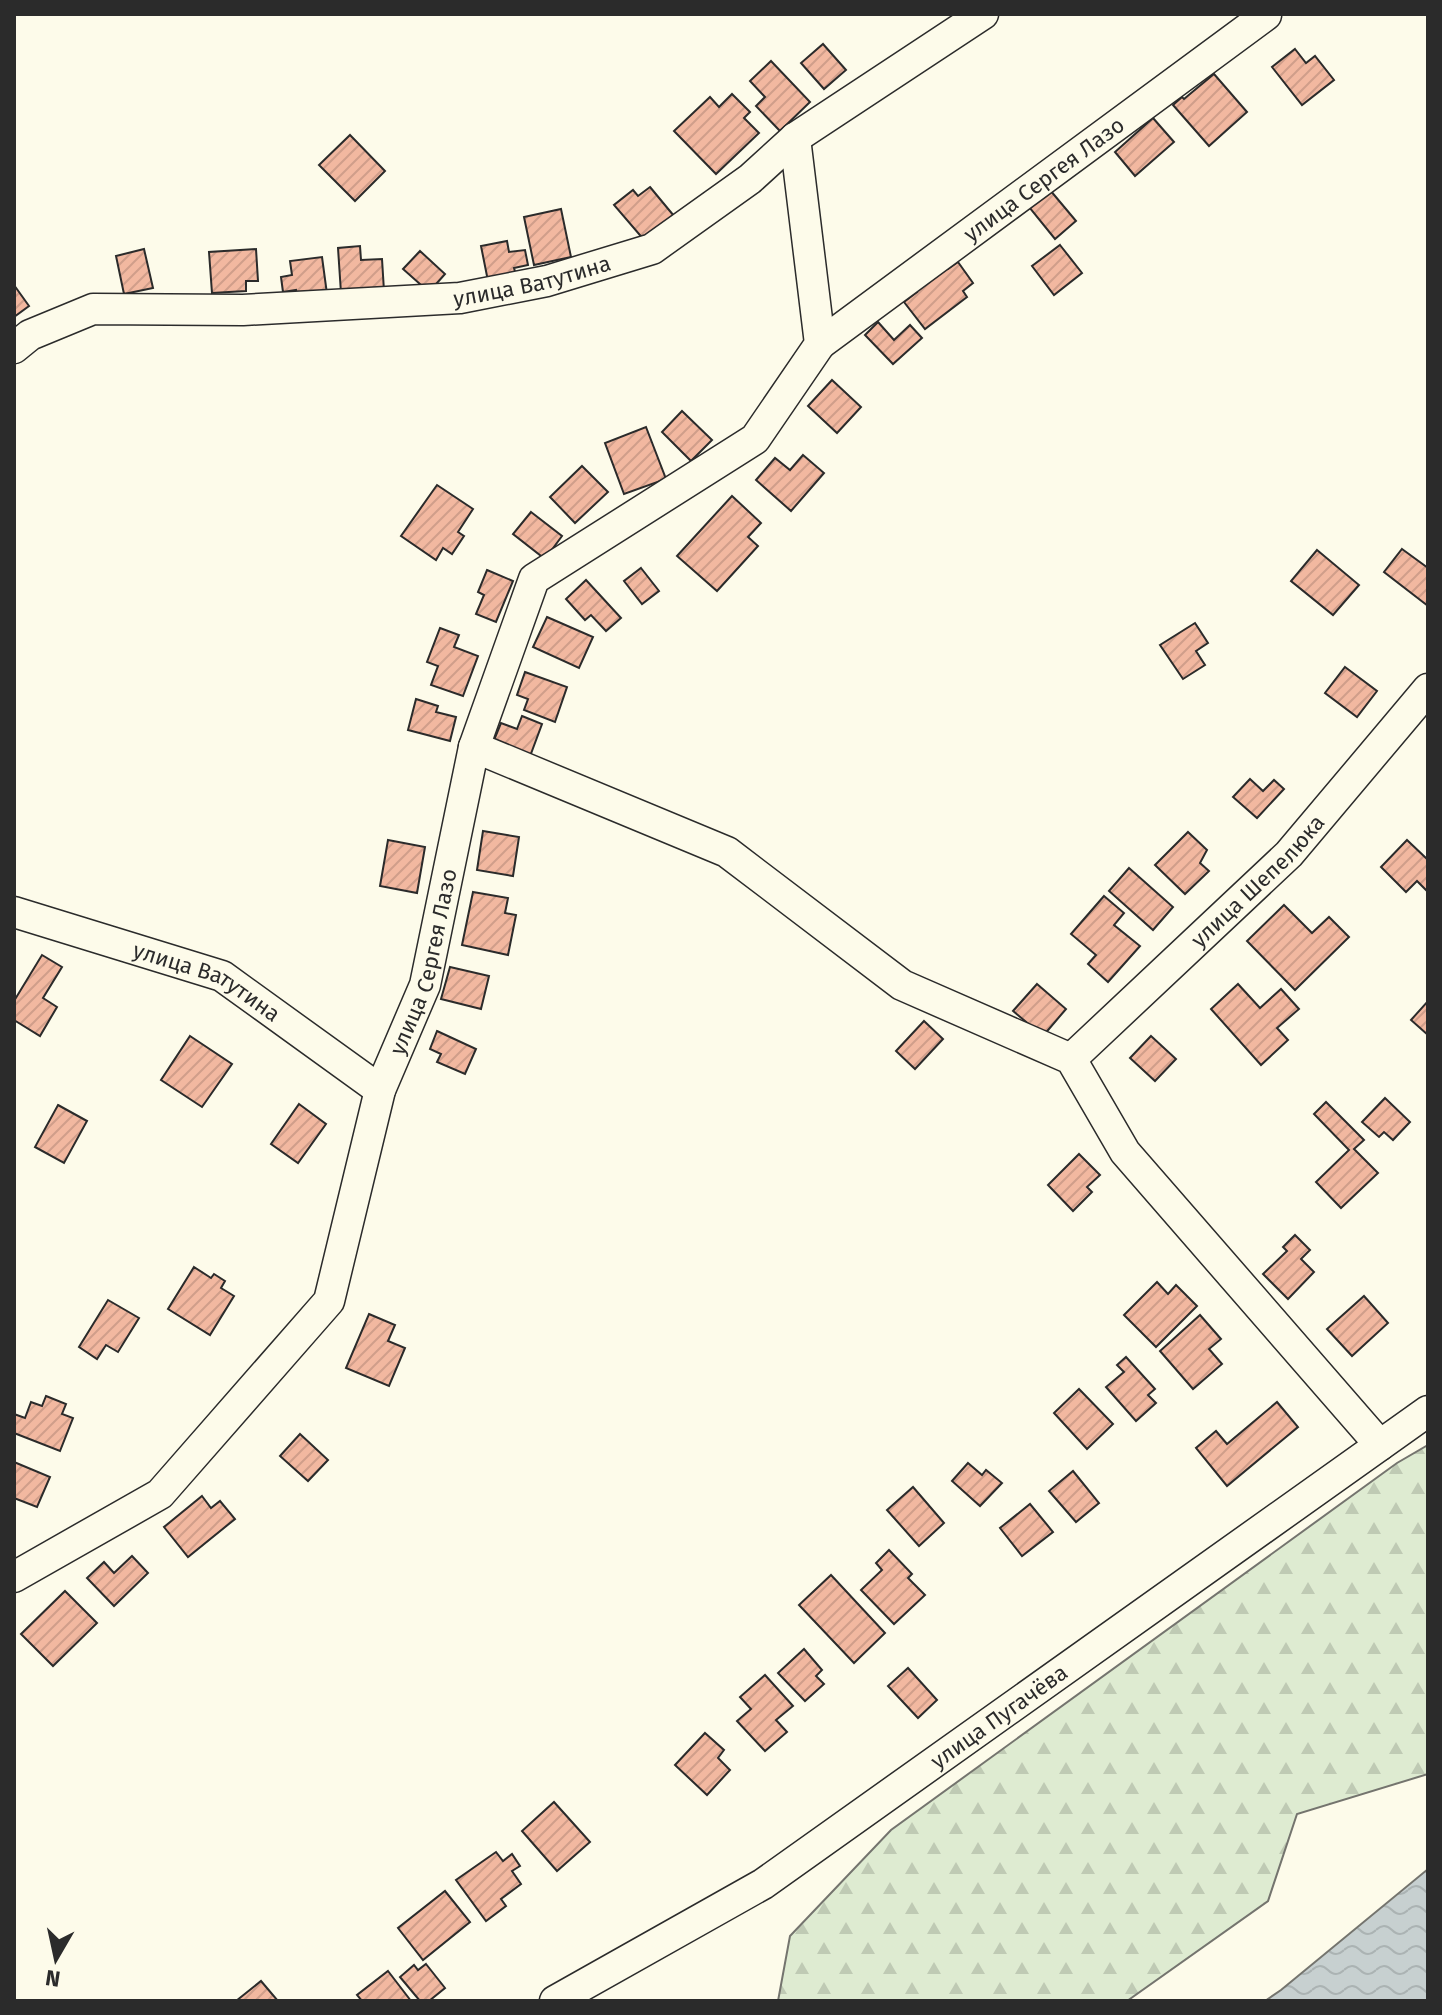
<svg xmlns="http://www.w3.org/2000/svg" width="1442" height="2015" font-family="'Fira Sans',sans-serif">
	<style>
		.forest { fill: url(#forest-firs); stroke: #74746e; stroke-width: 2 }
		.water { fill: url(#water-waves); stroke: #74746e; stroke-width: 2 }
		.building { fill: url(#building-hatch); stroke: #2b2b2b; stroke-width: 2 }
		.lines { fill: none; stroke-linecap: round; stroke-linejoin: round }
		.minor-casing { stroke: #2b2b2b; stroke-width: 33 }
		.minor { stroke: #fdfbea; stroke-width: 30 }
		.labels { text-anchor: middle; stroke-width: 6; stroke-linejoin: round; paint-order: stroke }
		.street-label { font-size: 22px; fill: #2b2b2b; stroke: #fdfbea }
	</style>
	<defs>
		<pattern id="forest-firs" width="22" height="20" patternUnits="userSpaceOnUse" patternTransform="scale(2)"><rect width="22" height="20" fill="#deebd1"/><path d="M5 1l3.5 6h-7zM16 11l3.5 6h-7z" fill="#bfcab4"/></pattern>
		<pattern id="water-waves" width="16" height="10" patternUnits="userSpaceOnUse" patternTransform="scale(2)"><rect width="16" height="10" fill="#c7d0d0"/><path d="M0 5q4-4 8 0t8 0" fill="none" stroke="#abb3b3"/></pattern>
		<pattern id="building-hatch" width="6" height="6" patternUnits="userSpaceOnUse" patternTransform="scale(2)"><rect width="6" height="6" fill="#f2b8a0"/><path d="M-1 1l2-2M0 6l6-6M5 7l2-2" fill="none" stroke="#d09e8a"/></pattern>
	</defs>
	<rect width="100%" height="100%" fill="#fdfbea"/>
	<polygon class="forest" points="1428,1445 1428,1774 1297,1814 1268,1901 1127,2001 778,2001 790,1936 891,1830 1397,1463"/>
	<polygon class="water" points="1428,1869 1428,2001 1265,2001 1281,1990"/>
	<g class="building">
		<polygon points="823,44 846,70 824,89 801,63"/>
		<polygon points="1295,49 1306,63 1315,56 1334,80 1302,105 1272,67"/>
		<polygon points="771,61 810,102 780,131 756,106 765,97 750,81"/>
		<polygon points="1214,74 1247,112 1209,146 1173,105 1182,97 1184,99"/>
		<polygon points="732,94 750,112 744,118 759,133 716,174 674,131 710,97 719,107"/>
		<polygon points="1153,118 1174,142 1135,176 1115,152"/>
		<polygon points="350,135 385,171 355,201 319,165"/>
		<polygon points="650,187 674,216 645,241 614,205 633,190 638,196"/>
		<polygon points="1050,190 1076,221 1055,239 1029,207"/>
		<polygon points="561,209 571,257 534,265 524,217"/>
		<polygon points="507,241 509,252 525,250 528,265 514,268 516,275 488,281 481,246"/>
		<polygon points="1060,245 1082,273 1054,295 1032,266"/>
		<polygon points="360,246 361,260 382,259 384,291 341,293 338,248"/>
		<polygon points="144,249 153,288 124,294 116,256"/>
		<polygon points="256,249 258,281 246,281 246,291 212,293 209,252"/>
		<polygon points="420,251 445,274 429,292 403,269"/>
		<polygon points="322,257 327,294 297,299 296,290 283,292 281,277 292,275 290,261"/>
		<polygon points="958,262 973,283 963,291 967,297 925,329 904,302 917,292 913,286 943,263 948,269"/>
		<polygon points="14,285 29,306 14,317"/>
		<polygon points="878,322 894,340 910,325 922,338 893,364 865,335"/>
		<polygon points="832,380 861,407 837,433 808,406"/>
		<polygon points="682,411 712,440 691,461 662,432"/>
		<polygon points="646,427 666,479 624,494 605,443"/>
		<polygon points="803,455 824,473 791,511 756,480 775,458 790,470"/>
		<polygon points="582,466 608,492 575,523 550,497"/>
		<polygon points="437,485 473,509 458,532 464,536 452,554 443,548 436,560 401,536"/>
		<polygon points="732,496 761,523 748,537 758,546 717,591 677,556"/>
		<polygon points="531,512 562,536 545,559 513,534"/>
		<polygon points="1402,549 1428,568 1428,606 1384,572"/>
		<polygon points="1317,550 1359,585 1333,615 1291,581"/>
		<polygon points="641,568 659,591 642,604 624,581"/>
		<polygon points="487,570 513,581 496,622 476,614 484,595 478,592"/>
		<polygon points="586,580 621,618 606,631 591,615 585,620 566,599"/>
		<polygon points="547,617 593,637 579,668 533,647"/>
		<polygon points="1195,623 1208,643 1196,651 1205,665 1183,679 1160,645"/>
		<polygon points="440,628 459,635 454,647 478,656 463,696 431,685 438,666 427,662"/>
		<polygon points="1345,667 1377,691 1357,717 1325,693"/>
		<polygon points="525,672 567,687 555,722 524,710 528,699 517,695"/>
		<polygon points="416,699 438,706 436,712 456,717 450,741 408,730"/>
		<polygon points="522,716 542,724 529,759 492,745 501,723 517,729"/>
		<polygon points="1250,779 1263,791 1274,780 1284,789 1257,818 1233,797"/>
		<polygon points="483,831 519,837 513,876 477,870"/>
		<polygon points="1188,832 1207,850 1200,863 1209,871 1185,894 1155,865"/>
		<polygon points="388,840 425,847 417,893 380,886"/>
		<polygon points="1407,840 1428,860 1428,892 1417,881 1406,892 1381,867"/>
		<polygon points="1129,868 1173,907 1153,930 1109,891"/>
		<polygon points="473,892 508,898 505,913 516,915 508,955 462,945"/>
		<polygon points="1104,896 1124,913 1114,925 1140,946 1108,982 1088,964 1096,955 1071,934"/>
		<polygon points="1284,905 1312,933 1329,917 1349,937 1295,990 1247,941"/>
		<polygon points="42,955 62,967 43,998 57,1007 40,1036 14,1020 14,1001"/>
		<polygon points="450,967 489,976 481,1009 441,999"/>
		<polygon points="1037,984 1066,1009 1043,1036 1013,1011"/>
		<polygon points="1238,984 1260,1008 1281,989 1299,1009 1277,1028 1288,1040 1261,1065 1211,1009"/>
		<polygon points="1428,1001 1428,1035 1411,1020"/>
		<polygon points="924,1021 943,1039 915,1069 896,1051"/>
		<polygon points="437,1031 476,1049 465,1074 437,1062 441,1054 430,1049"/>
		<polygon points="190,1036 232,1064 202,1107 161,1080"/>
		<polygon points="1151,1036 1176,1059 1155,1081 1130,1058"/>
		<polygon points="1385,1098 1410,1122 1393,1140 1384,1132 1379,1137 1362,1122"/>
		<polygon points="1326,1102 1364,1140 1354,1149 1378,1173 1341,1208 1316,1182 1349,1150 1314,1114"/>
		<polygon points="299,1104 326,1124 298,1163 271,1144"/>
		<polygon points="58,1105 87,1121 64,1163 35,1147"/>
		<polygon points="1079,1154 1100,1175 1087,1187 1092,1192 1073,1211 1048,1185"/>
		<polygon points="1295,1235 1310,1250 1301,1259 1314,1272 1288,1299 1263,1274 1287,1251 1283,1247"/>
		<polygon points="194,1267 211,1278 214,1274 225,1281 221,1288 234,1296 210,1335 168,1309"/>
		<polygon points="1157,1282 1168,1294 1176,1285 1197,1306 1156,1347 1124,1315"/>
		<polygon points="1364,1296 1388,1323 1352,1356 1327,1329"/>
		<polygon points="108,1300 139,1318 118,1352 106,1345 97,1359 79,1347"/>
		<polygon points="369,1314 395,1325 388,1341 405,1348 389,1386 346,1368"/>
		<polygon points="1200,1315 1221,1339 1209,1349 1222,1364 1193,1389 1160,1351"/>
		<polygon points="1126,1357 1155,1389 1148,1395 1156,1403 1136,1421 1106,1387 1124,1372 1117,1365"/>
		<polygon points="1079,1389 1113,1424 1087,1449 1054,1413"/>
		<polygon points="46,1396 66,1404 62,1414 73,1418 60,1451 14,1433 14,1414 25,1418 31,1402 42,1406"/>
		<polygon points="1277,1402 1298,1427 1227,1486 1196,1448 1216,1431 1227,1444"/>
		<polygon points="300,1434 328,1460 308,1481 280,1456"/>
		<polygon points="14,1462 50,1477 37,1507 14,1498"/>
		<polygon points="968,1463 982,1475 986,1470 1002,1483 980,1506 952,1481"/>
		<polygon points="1073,1471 1099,1503 1076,1522 1049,1491"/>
		<polygon points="913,1487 944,1523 919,1546 887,1510"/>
		<polygon points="202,1496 211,1508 220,1501 235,1519 188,1557 164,1527"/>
		<polygon points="1030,1504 1053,1532 1022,1556 1000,1528"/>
		<polygon points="889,1550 912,1574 908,1578 925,1595 894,1624 861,1590 882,1570 876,1563"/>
		<polygon points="132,1556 148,1573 114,1606 87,1578 104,1562 114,1573"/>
		<polygon points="831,1575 885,1633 854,1663 799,1605"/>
		<polygon points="65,1591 97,1623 53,1666 21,1634"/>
		<polygon points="804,1649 822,1670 816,1676 824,1684 805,1701 778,1673"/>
		<polygon points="908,1668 937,1700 918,1718 888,1686"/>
		<polygon points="765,1675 793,1706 776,1720 787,1732 765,1751 737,1721 751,1709 740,1697"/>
		<polygon points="705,1733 724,1750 718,1758 730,1770 707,1795 675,1765"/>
		<polygon points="554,1802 590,1842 557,1871 522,1831"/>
		<polygon points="496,1852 503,1861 512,1854 520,1866 512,1871 521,1884 501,1899 506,1906 486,1921 456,1880"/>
		<polygon points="445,1891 470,1922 423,1960 398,1928"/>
		<polygon points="426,1964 445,1988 429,2001 420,2001 400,1977 414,1965 418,1970"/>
		<polygon points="388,1971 411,2001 362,2001 357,1995"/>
		<polygon points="261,1981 278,2001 236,2001"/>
	</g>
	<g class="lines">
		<defs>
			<g id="minor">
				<path id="s1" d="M820 344 1266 15"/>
				<path id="s2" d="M14 348 30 335 93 309 243 310 460 298 547 281 652 249 750 179 795 138 983 14"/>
				<polyline points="474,747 727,852 902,985 1071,1059 1125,1152 1380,1445"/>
				<path id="s3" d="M14 912 222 976 380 1090"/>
				<path id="s4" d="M1071 1059 1289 854 1428 689"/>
				<path id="s5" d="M14 1577 160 1494 329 1301 380 1090 425 985 474 747 534 579 755 439 820 344 795 138"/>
				<path id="s6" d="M555 2001 763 1884 1428 1411"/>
			</g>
		</defs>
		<use href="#minor" class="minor-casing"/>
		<use href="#minor" class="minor"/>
	</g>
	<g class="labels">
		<g class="street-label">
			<text dy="8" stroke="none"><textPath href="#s1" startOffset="278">улица Сергея Лазо</textPath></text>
			<text dy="8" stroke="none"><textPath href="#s2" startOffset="530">улица Ватутина</textPath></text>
			<text dy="8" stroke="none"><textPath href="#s4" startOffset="258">улица Шепелюка</textPath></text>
			<text dy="8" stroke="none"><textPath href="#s5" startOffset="778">улица Сергея Лазо</textPath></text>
			<text dy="8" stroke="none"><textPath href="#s3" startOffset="206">улица Ватутина</textPath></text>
			<text dy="8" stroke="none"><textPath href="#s6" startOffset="528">улица Пугачёва</textPath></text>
		</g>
	</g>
	<rect width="1442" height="2015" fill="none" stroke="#2b2b2b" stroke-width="32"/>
	<g transform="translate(56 1959) rotate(189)" stroke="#fdfbea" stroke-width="6" paint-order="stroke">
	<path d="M0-6L14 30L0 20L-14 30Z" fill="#2b2b2b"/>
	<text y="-12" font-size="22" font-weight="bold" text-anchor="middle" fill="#2b2b2b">N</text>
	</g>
</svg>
